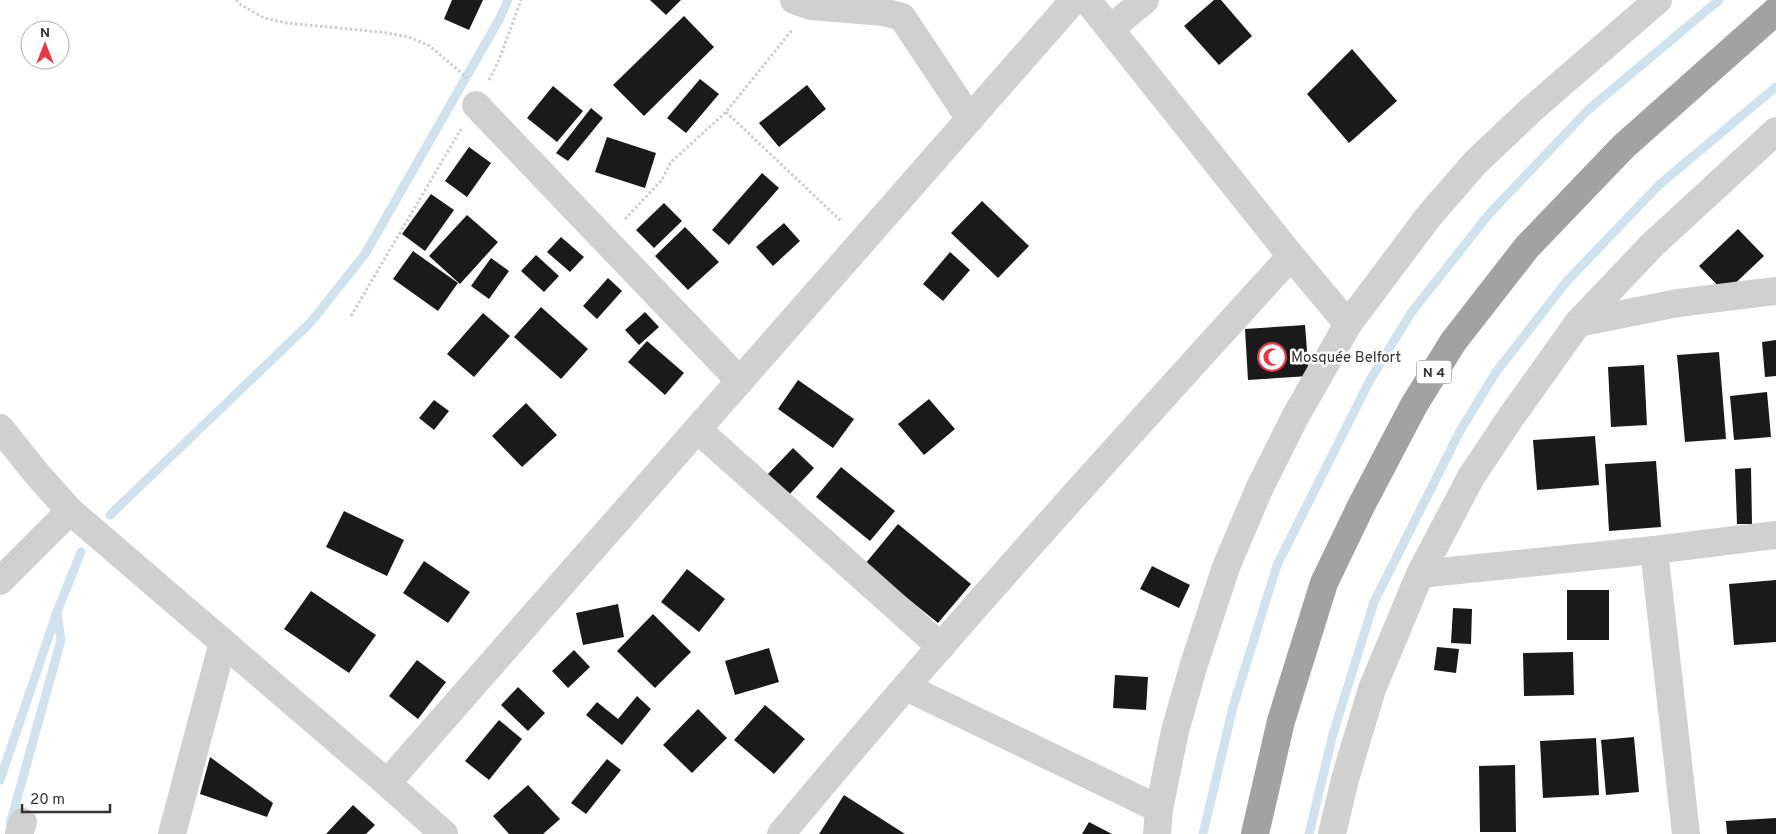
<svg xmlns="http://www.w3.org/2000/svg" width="1776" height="834" font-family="Overpass,sans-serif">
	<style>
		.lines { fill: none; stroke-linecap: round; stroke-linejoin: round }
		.stream { stroke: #cfe2ee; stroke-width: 9 }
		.building { fill: #1a1a1a }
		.path { stroke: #cdcdcd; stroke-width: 3; stroke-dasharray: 2.5 2.5; stroke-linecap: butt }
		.minor { stroke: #d0d0d0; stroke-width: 28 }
		.trunk { stroke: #a2a2a2; stroke-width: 28 }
		.labels { text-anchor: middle; stroke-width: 5; stroke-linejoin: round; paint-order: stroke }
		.shield { fill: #fff; stroke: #707070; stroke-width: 1 }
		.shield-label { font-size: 14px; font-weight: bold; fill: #333 }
		.poi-label { font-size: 15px; fill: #333; stroke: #fff; text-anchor: start }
	</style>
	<rect width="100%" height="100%" fill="#fff"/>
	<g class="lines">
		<g class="stream">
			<polyline points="110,515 311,322 365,254 500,18 508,0"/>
			<polyline points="0,780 57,612 81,552"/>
			<polyline points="10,824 61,640 57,614"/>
			<polyline points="1203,834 1233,707 1277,565 1370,380 1411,313 1489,214 1589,109 1719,0"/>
			<polyline points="1309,834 1333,734 1374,602 1460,431 1496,372 1567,281 1660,184 1776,87"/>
		</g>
	</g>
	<g class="building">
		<polygon points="452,0 483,0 469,30 444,19"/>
		<polygon points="650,0 681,0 666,15"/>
		<polygon points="1214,0 1221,0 1252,36 1219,65 1184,26"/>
		<polygon points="684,16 714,47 644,116 613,85"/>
		<polygon points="1352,49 1397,101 1349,143 1307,94"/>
		<polygon points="700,79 719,94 686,133 667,118"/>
		<polygon points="807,85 826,109 779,147 759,123"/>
		<polygon points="553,86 583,111 557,142 527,118"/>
		<polygon points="591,108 603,118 568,161 556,153"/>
		<polygon points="607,137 656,153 645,188 595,172"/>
		<polygon points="469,147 491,163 467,197 445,181"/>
		<polygon points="762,173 779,188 729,245 712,230"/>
		<polygon points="431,194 454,210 425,251 402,234"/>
		<polygon points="982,201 1029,246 998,278 951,233"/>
		<polygon points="664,203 682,221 654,248 636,230"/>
		<polygon points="467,215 498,242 460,284 429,256"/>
		<polygon points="784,223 800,241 773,266 756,247"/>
		<polygon points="685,227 719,262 688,290 655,256"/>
		<polygon points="1738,229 1764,256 1725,293 1699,266"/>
		<polygon points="561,237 584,257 570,272 547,252"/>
		<polygon points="413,251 458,283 438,311 393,279"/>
		<polygon points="950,252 970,270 943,301 923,284"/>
		<polygon points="536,255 559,276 544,292 521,271"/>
		<polygon points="491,258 509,271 489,299 471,286"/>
		<polygon points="608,278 622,291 597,319 583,306"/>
		<polygon points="541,307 588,349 561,379 514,337"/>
		<polygon points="645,312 659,327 639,345 625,330"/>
		<polygon points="483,313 510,336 474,377 447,354"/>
		<polygon points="1305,325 1309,376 1248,380 1245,329"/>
		<polygon points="1776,340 1776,376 1765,377 1762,342"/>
		<polygon points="647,341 684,373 665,395 628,362"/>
		<polygon points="1719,352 1726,439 1685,442 1677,355"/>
		<polygon points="1644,365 1647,425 1611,427 1608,367"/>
		<polygon points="798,380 854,419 833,448 778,409"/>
		<polygon points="1767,392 1771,437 1734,440 1730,396"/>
		<polygon points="929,399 955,429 924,455 898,424"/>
		<polygon points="434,400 449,411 434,430 419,418"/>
		<polygon points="526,403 557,435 522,467 492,436"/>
		<polygon points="1595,436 1599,485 1537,490 1533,440"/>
		<polygon points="793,448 814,468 788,496 766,476"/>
		<polygon points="1656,461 1661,527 1609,531 1605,464"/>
		<polygon points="841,467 895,511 870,541 816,497"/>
		<polygon points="1751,468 1752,524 1737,524 1735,469"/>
		<polygon points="344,511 404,540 387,576 326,547"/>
		<polygon points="898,524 971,584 938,623 865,564"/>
		<polygon points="424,561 470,592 448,623 403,593"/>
		<polygon points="1152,566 1190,585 1179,608 1140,589"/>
		<polygon points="687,569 725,599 699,632 661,602"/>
		<polygon points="1776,580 1776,642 1734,645 1729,584"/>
		<rect x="1567" y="590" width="42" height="50"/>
		<polygon points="311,591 376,635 349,673 284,629"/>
		<polygon points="618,604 624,637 583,645 576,613"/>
		<polygon points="1453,608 1472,609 1471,644 1451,643"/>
		<polygon points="653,614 691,652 655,688 617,651"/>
		<polygon points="1437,647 1459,649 1456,673 1434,670"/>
		<polygon points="769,648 779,682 735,695 725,661"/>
		<polygon points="574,650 590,667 568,688 552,671"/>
		<polygon points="1573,652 1574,695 1524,696 1523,653"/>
		<polygon points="417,660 446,682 418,719 389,696"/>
		<polygon points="1115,675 1148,677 1146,710 1113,708"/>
		<polygon points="518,687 545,713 528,731 501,705"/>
		<polygon points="637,696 651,709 622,745 586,715 597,702 618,719"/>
		<polygon points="765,705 805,739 774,774 734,740"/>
		<polygon points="698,709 727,738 692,773 663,745"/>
		<polygon points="499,720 522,739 489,780 465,761"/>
		<polygon points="1634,737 1639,792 1606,795 1601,740"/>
		<polygon points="1596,738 1599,795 1543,798 1540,741"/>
		<polygon points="210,757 273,803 267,817 200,794"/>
		<polygon points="607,759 621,770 586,814 571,803"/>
		<polygon points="1515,765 1516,832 1480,832 1479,766"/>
		<polygon points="528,785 560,819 543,834 509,834 493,816"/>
		<polygon points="844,795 905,834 819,834"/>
		<polygon points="353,805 375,825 366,834 326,834"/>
		<polygon points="1776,818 1776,834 1727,834 1726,821"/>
		<polygon points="1089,822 1112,834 1082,834"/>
	</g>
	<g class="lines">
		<g class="path">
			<polyline points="236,0 240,4 264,18 287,23 381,32 409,37 430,46 467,78"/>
			<polyline points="489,80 499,60 521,0"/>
			<polyline points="726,112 842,222"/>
			<polyline points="625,219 661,181 671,162 726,112 792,30"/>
			<polyline points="351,316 461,129"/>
		</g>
		<g class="minor">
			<polyline points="794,0 811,6 884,12 902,17 970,119"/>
			<polyline points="1087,0 1291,256 1348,324"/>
			<polyline points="1110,29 1145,0"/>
			<polyline points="476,105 740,381"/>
			<polyline points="1578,323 1678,303 1776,291"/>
			<polyline points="0,428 37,474 70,511 387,783 444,834"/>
			<polyline points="698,430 941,647"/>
			<polyline points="1654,550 1686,834"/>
			<polyline points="1420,574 1654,550 1776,535"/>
			<polyline points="0,581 70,511"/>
			<polyline points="906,687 1159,809"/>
			<polyline points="387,783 1074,0"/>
			<polyline points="19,834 23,822"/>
			<polyline points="172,834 223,642"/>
			<path d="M781 834C945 636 1118 446 1291 256"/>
			<polyline points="1157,834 1159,809 1175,731 1194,664 1226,567 1260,487 1294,419 1348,324 1429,216 1475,163 1532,109 1658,0"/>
			<polyline points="1332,834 1345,779 1372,689 1420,574 1471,477 1511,417 1578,323 1652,245 1776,131"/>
		</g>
		<polyline class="trunk" points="1255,834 1281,721 1324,583 1361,506 1414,405 1453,342 1527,247 1624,146 1776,11"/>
	</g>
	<defs>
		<symbol id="mosque-ring" viewBox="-11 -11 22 22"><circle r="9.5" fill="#fff" stroke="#e63946" stroke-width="1.5"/><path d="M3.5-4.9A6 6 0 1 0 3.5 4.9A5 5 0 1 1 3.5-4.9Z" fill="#e63946"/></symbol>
	</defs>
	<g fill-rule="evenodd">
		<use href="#mosque-ring" x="1256" y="341" width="32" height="32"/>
	</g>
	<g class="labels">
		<rect class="shield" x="1416.5" y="360.5" width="35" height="23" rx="4"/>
		<g class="shield-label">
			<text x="1434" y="377">N 4</text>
		</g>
		<g class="poi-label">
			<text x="1291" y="362">Mosquée Belfort</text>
		</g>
	</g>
	<g transform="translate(45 45)"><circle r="24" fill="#ffffff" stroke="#adadad"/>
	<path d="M0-4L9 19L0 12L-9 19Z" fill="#e63946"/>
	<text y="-8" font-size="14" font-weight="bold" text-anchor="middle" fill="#333333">N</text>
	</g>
	<path d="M22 804v8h88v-8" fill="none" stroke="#333333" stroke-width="2.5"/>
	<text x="30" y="804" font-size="15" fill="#333333" stroke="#ffffff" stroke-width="4" paint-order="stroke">20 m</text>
</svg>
